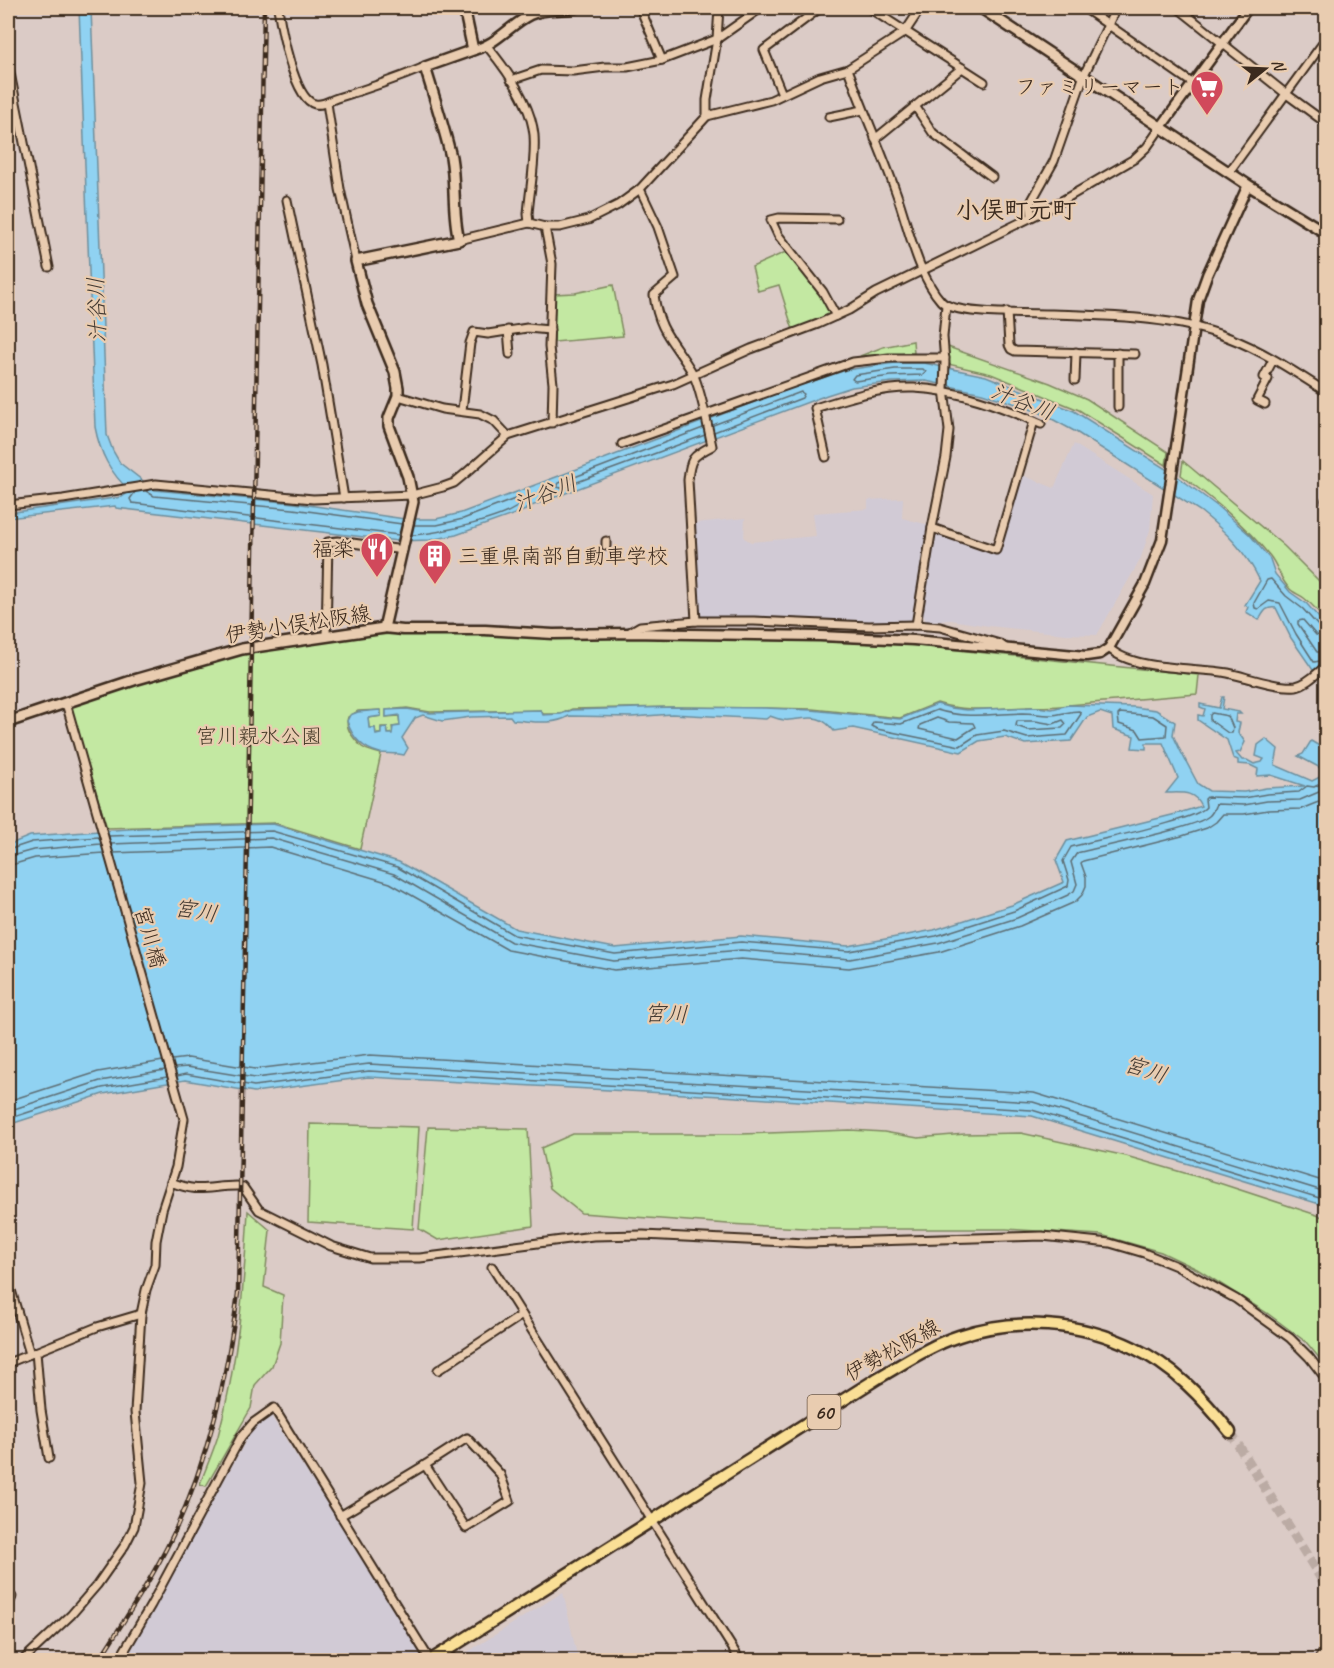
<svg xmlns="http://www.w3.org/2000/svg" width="1334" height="1668" font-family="Caveat,'Klee One',sans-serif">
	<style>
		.built { fill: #d1cad5 }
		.green { fill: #c3e8a2; stroke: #7f8960; stroke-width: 1.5 }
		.water { fill: #90d2f2; stroke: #6e8f9d; stroke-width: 1.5 }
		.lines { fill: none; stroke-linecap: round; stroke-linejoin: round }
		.shore { stroke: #5d6d73; stroke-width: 1.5 }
		.primary-tunnel { stroke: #bbaba4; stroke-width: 10; stroke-dasharray: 10 5; stroke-linecap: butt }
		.minor-casing { stroke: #3b2a1e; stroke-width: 11 }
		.tertiary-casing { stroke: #3b2a1e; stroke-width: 13 }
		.secondary-casing { stroke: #3b2a1e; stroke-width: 14 }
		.primary-casing { stroke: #3b2a1e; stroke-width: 15 }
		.minor { stroke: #e9ccb0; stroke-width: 7 }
		.tertiary { stroke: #e9ccb0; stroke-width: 8 }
		.secondary { stroke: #e9ccb0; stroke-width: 9 }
		.primary { stroke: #fadf96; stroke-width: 10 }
		.rail-casing { stroke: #3b2a1e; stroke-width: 4.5 }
		.rail { stroke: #e9ccb0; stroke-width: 2; stroke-dasharray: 7; stroke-linecap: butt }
		.labels { text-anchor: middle; stroke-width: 4.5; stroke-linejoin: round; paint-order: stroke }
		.shield { fill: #e9ccb0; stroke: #6f5b4a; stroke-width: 1.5 }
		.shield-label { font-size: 20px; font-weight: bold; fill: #3b2a1e }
		.poi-label { font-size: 21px; fill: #3b2a1e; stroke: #e9ccb0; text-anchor: end }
		.street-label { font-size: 21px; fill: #3b2a1e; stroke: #e9ccb0 }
		.park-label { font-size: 21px; fill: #493d2b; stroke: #e9ccb0 }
		.water-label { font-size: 22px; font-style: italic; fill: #443b33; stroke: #e9ccb0 }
		.quarter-label { font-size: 24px; font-weight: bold; fill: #3b2a1e; stroke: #e9ccb0 }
	</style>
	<rect width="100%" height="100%" fill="#dbcbc6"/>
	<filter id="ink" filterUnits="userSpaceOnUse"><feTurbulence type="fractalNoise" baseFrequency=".0167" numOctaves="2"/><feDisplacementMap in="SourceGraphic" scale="12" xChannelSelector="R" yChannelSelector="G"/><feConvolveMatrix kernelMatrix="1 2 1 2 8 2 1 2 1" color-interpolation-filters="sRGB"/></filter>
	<g filter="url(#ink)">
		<g class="built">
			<polygon points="1074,444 1153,494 1150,530 1140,560 1097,635 1066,634 989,626 951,620 926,621 922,612 934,534 937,533 994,553 998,548 1022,475 1054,488"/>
			<polygon points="903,498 902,518 929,525 914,621 865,622 699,617 695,523 745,518 744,538 751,542 816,536 813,513 868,509 868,500"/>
			<polygon points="269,1413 427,1660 123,1660 158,1602 251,1431"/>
			<polygon points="563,1592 578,1660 455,1660"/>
		</g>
		<g class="green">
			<polygon points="788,251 804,267 836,316 794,333 779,285 758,291 752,267"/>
			<polygon points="613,285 623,336 554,342 554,294 575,293"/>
			<polygon points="913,341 914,353 860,356 883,347"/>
			<polygon points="948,347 1050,383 1087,399 1168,452 1166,465 1079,410 991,374 948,364"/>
			<path d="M1183 461 1284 546 1325 587 1326 589V622C1320 613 1313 605 1304 598 1299 594 1293 593 1289 588 1280 579 1278 566 1270 556 1244 524 1214 500 1181 475Z"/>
			<path d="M628 633 908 645 1199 675 1197 694 1068 705C1052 708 1042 706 1026 707 996 708 966 713 937 703L900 718 812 709 766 708 672 707 572 709 561 714H543L541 710 430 712 407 708 386 710V717L399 716 400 726 392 727 393 733 388 734 387 727H381V734H376L375 728H369L368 718 381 716V710L358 711 348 717C344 728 354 739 362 747 367 751 376 752 381 754L360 849 275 823 107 828 68 702 251 647 326 636 405 634Z"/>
			<polygon points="310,1124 419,1127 413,1229 308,1222"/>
			<polygon points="428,1127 528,1129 533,1226 438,1240 419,1229"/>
			<polygon points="850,1130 884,1132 918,1138 965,1134 1021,1133 1126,1156 1219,1183 1326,1218 1326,1366 1306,1342 1267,1313 1197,1269 1161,1252 1101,1235 1006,1229 824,1229 728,1224 581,1213 550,1188 541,1148 573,1134 742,1134"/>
			<path d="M248 1211 270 1230 264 1287 283 1295 280 1343 272 1366 255 1385 251 1408 206 1486 200 1484C206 1468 213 1452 218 1436 238 1363 244 1287 248 1211Z"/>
		</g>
		<g class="water">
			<path d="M79 8H91L107 435 113 451 120 463 155 490 294 503 405 519H436L461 513 786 390 846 370 895 363H924L986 376 1074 411 1177 476 1217 506 1250 535 1270 559 1275 574 1290 592 1307 604 1326 626V664L1315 673 1291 638 1276 608C1266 606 1264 612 1259 620L1246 612 1248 607 1245 605 1260 581C1246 551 1225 531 1200 511L1076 432 1041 413 1013 403 982 393 926 381 892 382 852 387 827 395 526 508V510L456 535 430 540 398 541 116 508 115 506 8 518V513L115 498 122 497 130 491C110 473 100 453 95 427Z"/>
			<path d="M1222 697H1224L1222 709 1239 712 1241 714H1236L1235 722 1240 723 1238 732 1245 742 1240 752 1236 753 1242 760H1247L1254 764 1262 762 1264 759 1256 756 1258 745 1266 739 1278 749 1275 765 1312 781 1326 774V1206L1032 1116 721 1096 368 1077 254 1092 185 1080 103 1094 8 1125V845L30 836 142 828 273 824 399 862 516 929 615 948 741 936 848 946 934 930 1012 905 1064 882 1056 860 1067 841 1176 814 1201 806C1194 790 1181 793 1166 793L1178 778 1163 743H1146V749L1132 748 1134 736 1113 729 1112 716 1100 712 1087 717 1071 741 1025 744 1005 737 979 741 961 752 853 728 834 731C819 712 809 719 789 720 783 721 776 718 770 716L766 719 672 714 632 717 569 716C553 726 531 721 513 720L510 716 471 717 442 721 423 715 415 718 402 738 408 748 404 755C396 753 388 754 380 753 363 749 352 737 347 721L350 715 358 712 380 710 381 716 368 718 369 728H375L376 735 381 734V728L387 727 388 734H392L393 727 400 726 399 715 386 717V710L407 709 430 713 541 710 543 715 561 714 572 710 673 707 765 708 811 710 900 719 937 704 951 708 967 710 1036 707 1052 709 1068 705 1134 707 1156 710 1175 722 1173 735 1180 750 1198 784 1209 791 1244 792 1266 788 1305 786 1271 775 1257 776 1258 769 1250 765 1238 764V760L1233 758 1227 740 1198 720V715L1203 716 1205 709 1200 707V704L1219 708Z"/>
			<polygon points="1311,741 1326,750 1326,771 1298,756 1303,754"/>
		</g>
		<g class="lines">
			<g class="shore">
				<polygon points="895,369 923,369 926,372 923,375 891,376 855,381 852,379 855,375"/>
				<polyline points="713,425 801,392 804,394 802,398 714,432"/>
				<polyline points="703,428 559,483 557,487 561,488 705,435"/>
				<polyline points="146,491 154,496 293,509 402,524"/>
				<polyline points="135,492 130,499 132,503 399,535"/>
				<path d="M412 535C434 534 514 518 524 500L520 497 463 519 437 525H414"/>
				<polyline points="1326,630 1320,628 1303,609 1286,596 1271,579 1267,580 1254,603 1255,608 1258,609 1269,601 1280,603 1296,634 1314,662 1326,660"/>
				<polyline points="1326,637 1316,635 1303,620 1298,621 1298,624 1317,652 1326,652"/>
				<path d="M937 710C965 719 993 714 1022 713 1032 713 1041 715 1051 715 1060 715 1069 711 1079 711L1081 714 1067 735 1027 738 1004 731 977 735 960 746 877 729 871 726 874 722 901 724Z"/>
				<polygon points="1120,713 1153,716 1167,725 1166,736 1142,738 1137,730 1119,724 1118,715"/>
				<polygon points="1212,713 1228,716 1233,728 1232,733 1228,733 1210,720 1210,715"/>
				<polygon points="937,718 949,722 973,723 975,727 958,738 919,729 920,725"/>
				<polygon points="1017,721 1035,721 1053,724 1063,720 1066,724 1062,728 1028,730 1016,726"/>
				<path d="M109 836 272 831 397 867 514 935 615 954 741 942 849 951 936 936 1014 911 1068 886 1069 880 1063 861 1071 847C1094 840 1196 821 1206 807L1205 799 1207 797 1244 798 1267 794 1299 792 1307 786 1314 787 1326 781"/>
				<path d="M111 844 271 838 394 874 511 942 614 961 741 950 850 959 938 943 1017 918 1068 895 1074 891 1077 884 1071 862 1077 853C1100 847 1196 828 1209 816 1213 813 1214 808 1216 804L1244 805 1267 801 1300 800 1326 789"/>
				<polyline points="8,850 32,842 99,837"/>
				<polyline points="113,853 270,847 390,883 508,950 614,970 741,959 849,968 939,952 1020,926 1075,902 1082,895 1086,886 1086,877 1081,863 1083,861 1182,836 1207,828 1216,822 1223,814 1244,814 1268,810 1301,809 1326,799"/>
				<polyline points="8,857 33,850 101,844"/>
				<polyline points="8,866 35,858 104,853"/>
				<polyline points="172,1060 188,1058 255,1069 370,1055 1034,1093 1326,1182"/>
				<polyline points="175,1068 187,1067 255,1078 369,1064 1033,1102 1326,1192"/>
				<polyline points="177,1076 186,1074 254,1086 369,1071 1032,1110 1326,1200"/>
				<polyline points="8,1101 98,1072 163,1061"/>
				<polyline points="8,1111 100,1081 165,1070"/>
				<polyline points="8,1119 102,1088 167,1077"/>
			</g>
			<polyline class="primary-tunnel" points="1230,1432 1326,1586"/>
			<defs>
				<g id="minor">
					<path d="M278 8C281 27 294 100 315 104 323 106 330 100 337 98 367 89 396 79 425 67"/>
					<polyline points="640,8 662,60"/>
					<polyline points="869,8 984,82"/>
					<polyline points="1084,8 1192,83"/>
					<polyline points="1178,8 1285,93 1326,123"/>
					<path d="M487 46C507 70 531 103 534 135 536 161 530 188 528 214L529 223"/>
					<polyline points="8,63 49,267"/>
					<path d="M848 69C863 110 881 150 896 192 908 225 917 274 941 301 954 316 1030 313 1052 314 1110 316 1173 316 1227 337 1262 350 1295 372 1326 392"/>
					<polyline points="511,80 541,70 573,71 605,67 627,67 662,60 717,39 761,8"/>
					<polyline points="782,94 764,50 820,8"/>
					<polyline points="327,103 340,189 356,261"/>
					<polyline points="915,106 933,133 992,177"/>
					<polyline points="707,116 707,100 717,39 719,8"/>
					<polyline points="829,117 863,110"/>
					<polyline points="875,139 962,68"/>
					<polyline points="1229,172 1326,39"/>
					<polyline points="287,200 322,365 344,498"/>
					<polyline points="1032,216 1030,204 1054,161 1084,75 1116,8"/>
					<polyline points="545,227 552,264 549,347 553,384 552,423"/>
					<polyline points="459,240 529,223 545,227 560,227 588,220 618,205 640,189 707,116 771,100 820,77 848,69 905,32 921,8"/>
					<polyline points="1007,312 1009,345 1011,349 1015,351 1135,354"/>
					<polyline points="836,316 823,292 778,235 771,220 779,218 837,219"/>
					<polyline points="508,330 510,354"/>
					<polyline points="1075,380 1076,352"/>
					<polyline points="398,396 442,409 480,414 494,421 508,436"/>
					<polyline points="1265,404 1257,400 1268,379 1264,377 1273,360"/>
					<polyline points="1118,407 1118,353"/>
					<polyline points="462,410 470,343 474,332 488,334 527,328 550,330"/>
					<polyline points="622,444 853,362 889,358 945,358"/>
					<path d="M826 457 815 408C847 398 880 387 914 388 959 390 1001 406 1041 424"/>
					<polyline points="1326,500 1326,501"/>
					<polyline points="8,505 63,499 156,484 313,499 412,495 443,487 454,483 466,473 508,436 673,384 751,349 818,324 849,310 876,293 1046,210 1134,159 1147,147 1161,127"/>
					<polyline points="932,528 996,550 1034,421"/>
					<polyline points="606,546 606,541"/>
					<polyline points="696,621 754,621 869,626 916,625 940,627 1000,644 1007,649"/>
					<polyline points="916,625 932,528 946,457 949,430 944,389 945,362 943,337 946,305"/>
					<path d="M628 633 640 626 696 621 688 480C690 459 692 456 712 446 708 428 701 389 693 374 675 342 659 334 654 295L675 277 658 227 640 189"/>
					<polyline points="326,636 328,542 338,541 403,550"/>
					<path d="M1109 648C1133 671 1196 667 1228 673 1247 677 1277 688 1296 686 1307 684 1317 673 1326 666"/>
					<path d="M171 1182C199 1194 209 1186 237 1186"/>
					<polyline points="243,1187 259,1210 331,1246 370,1258 420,1258 593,1236 643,1235 806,1243 1042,1236 1110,1243 1144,1253 1176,1266 1236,1299 1290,1338 1309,1357 1326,1379"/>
					<polyline points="492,1267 740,1660"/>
					<polyline points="8,1280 30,1354"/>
					<polyline points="36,1352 41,1410 49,1458"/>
					<polyline points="8,1363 97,1327 141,1314"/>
					<polyline points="438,1370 522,1315"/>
					<polygon points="467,1438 500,1474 510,1501 466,1528 425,1465"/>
					<polyline points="340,1516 425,1465"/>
					<polyline points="8,1605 12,1597"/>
					<polyline points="23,1660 71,1615 97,1585 125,1545 134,1527 142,1483 135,1412 141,1314 146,1290 155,1265 156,1241 162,1210 176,1167 184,1119 66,703"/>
					<polyline points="119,1660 151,1605 241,1437 253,1423 274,1408 430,1660"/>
				</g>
				<g id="tertiary">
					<path d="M473 50C496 45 510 25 530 15 544 8 561 11 576 8"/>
					<polyline points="1161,127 1248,8"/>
					<polyline points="384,628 403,630 485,630 553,634 628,633 820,636 914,640 1086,656 1100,654 1109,648 1145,584 1162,540 1198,300 1207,275 1248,185"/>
				</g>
				<g id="secondary">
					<polyline points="981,8 1248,185 1326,233"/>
					<path d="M8 722 134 680 242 649 384 628 413 502 408 477 389 426V418L398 396V388L395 372 367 304 356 261 459 240C452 213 456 185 451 157 444 127 434 97 425 67L473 50 464 8"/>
				</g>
				<path id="primary" d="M431 1660 878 1378C904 1363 931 1345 959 1336 1015 1317 1082 1322 1134 1348 1173 1366 1204 1399 1230 1432"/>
			</defs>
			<use href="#minor" class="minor-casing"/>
			<use href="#tertiary" class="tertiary-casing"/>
			<use href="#secondary" class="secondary-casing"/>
			<use href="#primary" class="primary-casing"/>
			<use href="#minor" class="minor"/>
			<use href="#tertiary" class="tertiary"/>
			<use href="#secondary" class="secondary"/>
			<use href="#primary" class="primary"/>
			<defs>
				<g id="rail">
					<path d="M99 1660C125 1619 152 1579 173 1535 209 1459 227 1376 238 1293L264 8"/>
					<polyline points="1315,1660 1326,1642"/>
				</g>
			</defs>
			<use href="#rail" class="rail-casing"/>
			<use href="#rail" class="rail"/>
		</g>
	</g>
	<defs>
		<symbol id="supermarket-pin" viewBox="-11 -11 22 30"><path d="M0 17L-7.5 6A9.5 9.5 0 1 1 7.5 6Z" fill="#d1495b" stroke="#e9ccb0"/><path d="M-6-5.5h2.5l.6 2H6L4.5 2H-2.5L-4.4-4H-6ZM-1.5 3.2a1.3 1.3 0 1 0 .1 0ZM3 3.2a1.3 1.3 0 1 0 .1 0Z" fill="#fff"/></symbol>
		<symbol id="restaurant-pin" viewBox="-11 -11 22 30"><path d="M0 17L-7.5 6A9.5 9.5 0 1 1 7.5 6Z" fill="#d1495b" stroke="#e9ccb0"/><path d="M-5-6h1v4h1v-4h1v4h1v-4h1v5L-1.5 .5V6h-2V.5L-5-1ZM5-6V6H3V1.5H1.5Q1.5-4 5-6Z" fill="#fff"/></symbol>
		<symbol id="building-pin" viewBox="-11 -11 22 30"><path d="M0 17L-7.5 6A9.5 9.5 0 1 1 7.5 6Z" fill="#d1495b" stroke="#e9ccb0"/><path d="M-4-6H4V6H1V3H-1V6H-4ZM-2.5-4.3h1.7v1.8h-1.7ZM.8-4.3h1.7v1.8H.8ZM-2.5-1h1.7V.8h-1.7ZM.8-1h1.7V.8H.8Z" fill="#fff"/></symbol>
	</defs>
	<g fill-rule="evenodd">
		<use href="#supermarket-pin" x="1188" y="68" width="38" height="52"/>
		<use href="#restaurant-pin" x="358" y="530" width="38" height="52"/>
		<use href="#building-pin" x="416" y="537" width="38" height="52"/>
	</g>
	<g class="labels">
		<rect class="shield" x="807.5" y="1395" width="33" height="34" rx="4.5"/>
		<g class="shield-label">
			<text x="824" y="1419">60</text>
		</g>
		<g class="poi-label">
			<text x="1184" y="94">ファミリーマート</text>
			<text x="354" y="556">福楽</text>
			<text x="458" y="563" text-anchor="start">三重県南部自動車学校</text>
		</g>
		<g class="street-label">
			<text transform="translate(298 624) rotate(-9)" y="7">伊勢小俣松阪線</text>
			<text transform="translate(150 937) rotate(74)" y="7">宮川橋</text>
			<text transform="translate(892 1350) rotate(-29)" y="7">伊勢松阪線</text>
		</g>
		<g class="park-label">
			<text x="259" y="743">宮川親水公園</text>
		</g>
		<g class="water-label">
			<text transform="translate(96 310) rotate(-92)" y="8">汁谷川</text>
			<text transform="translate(1023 401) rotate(21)" y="8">汁谷川</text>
			<text transform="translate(545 493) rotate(-21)" y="8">汁谷川</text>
			<text transform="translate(196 910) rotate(9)" y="8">宮川</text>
			<text transform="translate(666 1013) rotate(2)" y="8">宮川</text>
			<text transform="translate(1146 1069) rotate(18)" y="8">宮川</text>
		</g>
		<g class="quarter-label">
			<text x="1016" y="218">小俣町元町</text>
		</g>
	</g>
	<rect width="1334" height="1668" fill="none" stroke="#e9ccb0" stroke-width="30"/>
	<rect x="15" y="15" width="1304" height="1638" fill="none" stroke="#3b2a1e" stroke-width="2" filter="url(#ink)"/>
	<g transform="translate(1265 69) rotate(72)" stroke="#e9ccb0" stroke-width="4.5" paint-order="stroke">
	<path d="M0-4.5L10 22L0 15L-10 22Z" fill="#3b2a1e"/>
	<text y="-9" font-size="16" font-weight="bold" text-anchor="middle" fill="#3b2a1e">N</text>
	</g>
</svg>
